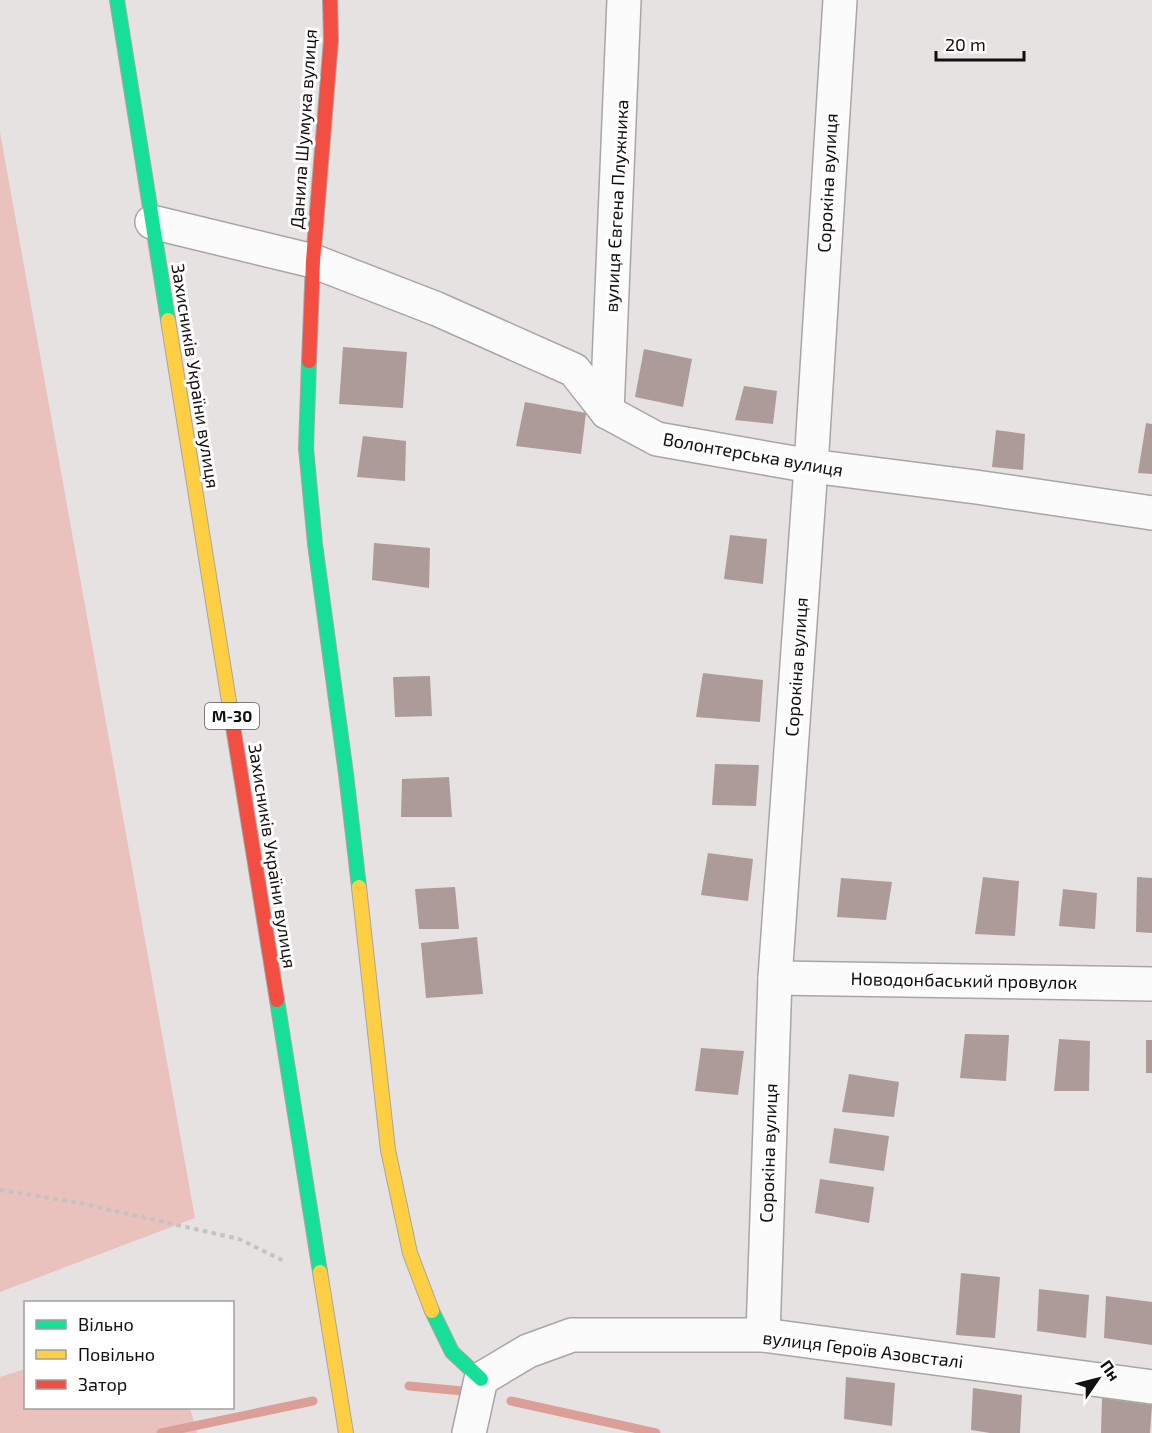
<svg xmlns="http://www.w3.org/2000/svg" width="1152" height="1433" font-family="'Exo 2',sans-serif">
	<style>
		.green { fill: #e9c2be }
		.lines { fill: none; stroke-linecap: round; stroke-linejoin: round }
		.stream { stroke: #dc9f98; stroke-width: 9 }
		.building { fill: #ad9b99 }
		.street-casing { stroke: #a9a5a4; stroke-width: 36 }
		.fast-casing { stroke: #a9a5a4; stroke-width: 16 }
		.slow-casing { stroke: #a9a5a4; stroke-width: 16 }
		.jam-casing { stroke: #a9a5a4; stroke-width: 16 }
		.path { stroke: #c4c3c2; stroke-width: 4; stroke-dasharray: 4.5 4.5; stroke-linecap: butt }
		.street { stroke: #fbfbfb; stroke-width: 33 }
		.fast { stroke: #16e098; stroke-width: 14 }
		.slow { stroke: #ffcf43; stroke-width: 14 }
		.jam { stroke: #f24e42; stroke-width: 14 }
		.labels { text-anchor: middle; stroke-width: 6; stroke-linejoin: round; paint-order: stroke }
		.shield { fill: #fff; stroke: #595756; stroke-width: 1.5 }
		.shield-label { font-size: 16px; font-weight: bold; fill: #120f0e }
		.street-label { font-size: 18px; fill: #120f0e; stroke: #fff }
	</style>
	<rect width="100%" height="100%" fill="#e7e2e2"/>
	<g class="green">
		<polygon points="0,132 195,1218 0,1292"/>
		<polygon points="25,1369 26,1408 190,1408 197,1433 0,1433 0,1377"/>
	</g>
	<g class="lines">
		<g class="stream">
			<polyline points="409,1386 463,1391"/>
			<polyline points="511,1401 656,1433"/>
			<polyline points="161,1433 313,1401"/>
		</g>
	</g>
	<g class="building">
		<polygon points="343,347 407,352 403,408 339,404"/>
		<polygon points="644,349 692,359 683,407 635,397"/>
		<polygon points="744,386 777,391 773,424 735,420"/>
		<polygon points="525,402 586,413 581,454 516,446"/>
		<polygon points="1146,423 1152,424 1152,474 1138,473"/>
		<polygon points="996,430 1025,434 1023,470 992,467"/>
		<polygon points="363,436 406,441 405,481 357,477"/>
		<polygon points="730,535 767,539 763,584 724,579"/>
		<polygon points="374,543 430,548 429,588 372,580"/>
		<polygon points="703,673 763,680 760,722 696,717"/>
		<polygon points="430,676 432,716 395,717 393,677"/>
		<polygon points="715,764 759,765 756,806 712,805"/>
		<polygon points="449,777 452,817 401,817 402,779"/>
		<polygon points="708,853 753,859 748,901 701,895"/>
		<polygon points="983,877 1019,881 1015,936 975,934"/>
		<polygon points="1137,877 1152,878 1152,933 1136,932"/>
		<polygon points="841,878 892,882 886,920 837,917"/>
		<polygon points="455,887 459,929 419,929 415,889"/>
		<polygon points="1063,889 1097,893 1095,929 1059,926"/>
		<polygon points="477,937 483,994 426,998 421,943"/>
		<polygon points="965,1034 1009,1035 1006,1081 960,1078"/>
		<polygon points="1059,1039 1090,1041 1089,1091 1054,1091"/>
		<rect x="1146" y="1040" width="6" height="33"/>
		<polygon points="701,1048 744,1051 738,1095 695,1091"/>
		<polygon points="849,1074 899,1082 894,1117 842,1112"/>
		<polygon points="834,1128 889,1136 884,1171 829,1163"/>
		<polygon points="820,1179 874,1187 869,1223 815,1213"/>
		<polygon points="961,1273 1000,1277 995,1338 956,1335"/>
		<polygon points="1039,1289 1089,1295 1086,1338 1037,1331"/>
		<polygon points="1106,1296 1152,1302 1152,1345 1104,1338"/>
		<polygon points="846,1377 895,1383 892,1426 844,1419"/>
		<polygon points="973,1388 1022,1395 1020,1433 990,1433 971,1430"/>
		<polygon points="1102,1398 1152,1405 1150,1433 1101,1433"/>
	</g>
	<g class="lines">
		<defs>
			<g id="street">
				<polyline points="152,222 313,261 437,309 574,370 607,412 657,439 811,466 976,487 1152,513"/>
				<polyline points="607,412 624,0"/>
				<polyline points="775,978 1152,984"/>
				<polyline points="763,1335 775,978 811,466 840,0"/>
				<polyline points="469,1433 481,1379 528,1351 572,1335 763,1335 1152,1387"/>
			</g>
			<g id="fast">
				<polyline points="117,0 168,320"/>
				<polyline points="309,361 306,448 315,544 346,774 359,887"/>
				<polyline points="277,1000 320,1272"/>
				<polyline points="432,1311 452,1352 481,1379"/>
			</g>
			<g id="slow">
				<polyline points="168,320 231,714"/>
				<polyline points="359,887 388,1150 410,1253 432,1311"/>
				<polyline points="320,1272 346,1433"/>
			</g>
			<g id="jam">
				<polyline points="309,361 313,261 331,40 330,0"/>
				<polyline points="231,714 277,1000"/>
			</g>
		</defs>
		<use href="#street" class="street-casing"/>
		<use href="#fast" class="fast-casing"/>
		<use href="#slow" class="slow-casing"/>
		<use href="#jam" class="jam-casing"/>
		<polyline class="path" points="0,1190 80,1203 239,1239 286,1262"/>
		<use href="#street" class="street"/>
		<use href="#fast" class="fast"/>
		<use href="#slow" class="slow"/>
		<use href="#jam" class="jam"/>
	</g>
	<g class="labels">
		<rect class="shield" x="205" y="703" width="54" height="26" rx="4.5"/>
		<g class="shield-label">
			<text x="232" y="722">М-30</text>
		</g>
		<g class="street-label">
			<text transform="translate(304 129) rotate(-86)" y="6">Данила Шумука вулиця</text>
			<text transform="translate(828 183) rotate(-87)" y="6">Сорокіна вулиця</text>
			<text transform="translate(617 206) rotate(-87)" y="6">вулиця Євгена Плужника</text>
			<text transform="translate(195 376) rotate(81)" y="6">Захисників України вулиця</text>
			<text transform="translate(753 455) rotate(10)" y="6">Волонтерська вулиця</text>
			<text transform="translate(797 667) rotate(-86)" y="6">Сорокіна вулиця</text>
			<text transform="translate(272 856) rotate(81)" y="6">Захисників України вулиця</text>
			<text transform="translate(964 981) rotate(1)" y="6">Новодонбаський провулок</text>
			<text transform="translate(769 1153) rotate(-88)" y="6">Сорокіна вулиця</text>
			<text transform="translate(863 1350) rotate(7)" y="6">вулиця Героїв Азовсталі</text>
		</g>
	</g>
	<rect x="24" y="1301" width="210" height="108" fill="#ffffff" stroke="#a09f9f" stroke-width="1.5"/>
	<rect x="36" y="1320" width="30" height="9" fill="#16e098" stroke="#a09f9f" stroke-width="1.5"/>
	<text x="78" y="1331" font-size="18" fill="#120f0e">Вільно</text>
	<rect x="36" y="1350" width="30" height="9" fill="#ffcf43" stroke="#a09f9f" stroke-width="1.5"/>
	<text x="78" y="1361" font-size="18" fill="#120f0e">Повільно</text>
	<rect x="36" y="1380" width="30" height="9" fill="#f24e42" stroke="#a09f9f" stroke-width="1.5"/>
	<text x="78" y="1391" font-size="18" fill="#120f0e">Затор</text>
	<g transform="translate(1098 1379) rotate(55)" stroke="#ffffff" stroke-width="4.5" paint-order="stroke">
	<path d="M0-4.5L10 22L0 15L-10 22Z" fill="#120f0e"/>
	<text y="-9" font-size="16" font-weight="bold" text-anchor="middle" fill="#120f0e">Пн</text>
	</g>
	<path d="M936 51v9h88v-9" fill="none" stroke="#120f0e" stroke-width="3"/>
	<text x="945" y="51" font-size="18" fill="#120f0e" stroke="#ffffff" stroke-width="4.5" paint-order="stroke">20 m</text>
</svg>
